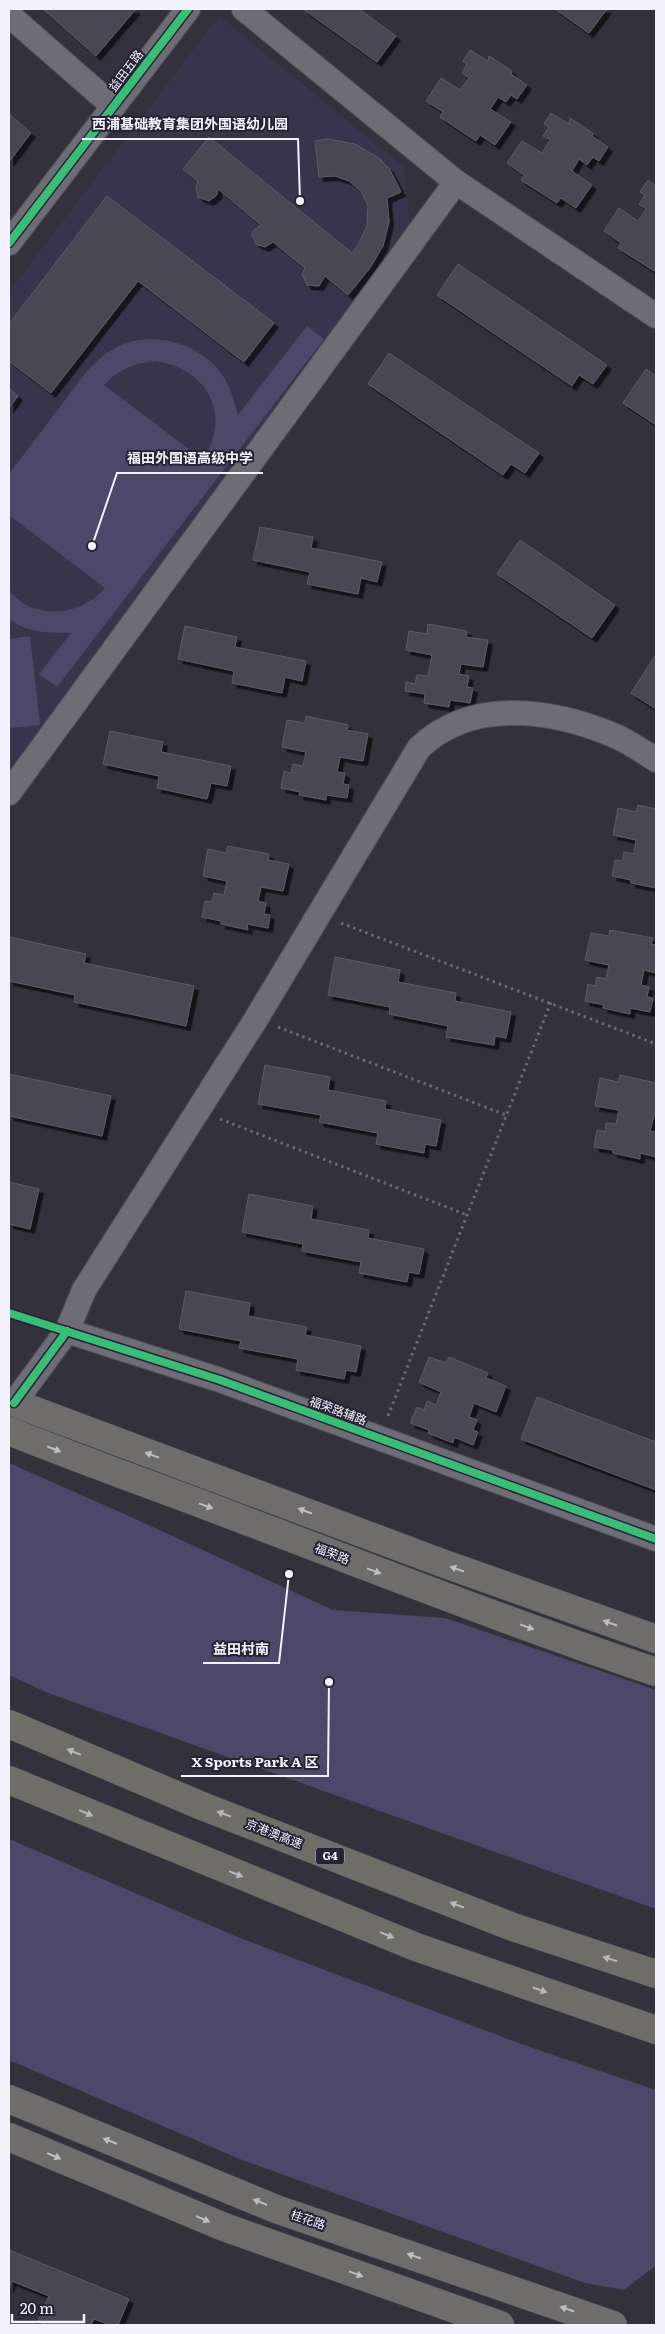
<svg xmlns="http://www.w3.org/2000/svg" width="665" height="2334" font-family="Literata,'Noto Sans SC',serif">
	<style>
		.built { fill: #37344b }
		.green { fill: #4d4869; fill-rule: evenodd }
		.building { fill: #484653; stroke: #5d5b65; filter: url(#shadow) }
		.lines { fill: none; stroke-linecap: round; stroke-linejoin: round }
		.minor-casing { stroke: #4f4e57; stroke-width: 26 }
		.major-casing { stroke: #4f4e57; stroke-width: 29 }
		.highway-casing { stroke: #4f4e57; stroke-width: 29 }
		.path { stroke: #6b6a72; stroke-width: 3; stroke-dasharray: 2.5 4; stroke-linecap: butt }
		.minor { stroke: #6e6c75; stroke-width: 24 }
		.major { stroke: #6e6d6c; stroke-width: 28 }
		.highway { stroke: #6e6d67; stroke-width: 28 }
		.cycleway-casing { stroke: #262335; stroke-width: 11 }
		.cycleway { stroke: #3abd76; stroke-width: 8 }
		.oneway { fill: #bebdc3 }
		.oneway2 { fill: #b8b7ba }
		.labels { text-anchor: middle; stroke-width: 4; stroke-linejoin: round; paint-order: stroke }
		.shield { fill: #262335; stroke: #b6b5c1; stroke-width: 1 }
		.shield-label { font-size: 11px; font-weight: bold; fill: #f4f3fd }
		.street-label { font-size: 12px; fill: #f4f3fd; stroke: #262335 }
		.leader { fill: none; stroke: #f4f3fd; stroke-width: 2 }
		.callout-dot { fill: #f4f3fd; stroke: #262335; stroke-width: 2 }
		.callout-label { font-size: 14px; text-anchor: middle; font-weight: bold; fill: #f4f3fd; stroke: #262335; stroke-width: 4; stroke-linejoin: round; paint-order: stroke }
	</style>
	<defs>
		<filter id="shadow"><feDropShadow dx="4.5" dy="4.5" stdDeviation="0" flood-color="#0009"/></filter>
	</defs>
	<rect width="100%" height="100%" fill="#33313c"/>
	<polygon class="built" points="219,16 404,167 411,236 341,321 9,772 9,292"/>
	<g class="green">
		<path d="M307 326 324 339 57 687 39 674 71 633C49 633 27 633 9 619V590C34 622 81 616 105 588L9 515V474L87 371C96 362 105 353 117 347 154 329 204 344 225 379 232 391 234 403 238 415ZM156 361C208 369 232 415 203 460L104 385C118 369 135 363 156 361Z"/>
		<polygon points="30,636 40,725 9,728 9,639"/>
		<polygon points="9,1463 131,1517 333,1610 445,1618 656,1690 656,1909 48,1693 9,1675"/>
		<polygon points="9,1839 240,1938 524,2045 656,2090 655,2266 624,2290 585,2283 242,2160 9,2060"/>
	</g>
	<g class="building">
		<polygon points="43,9 136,9 96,56"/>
		<polygon points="303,9 359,9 396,36 377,62"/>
		<polygon points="555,9 607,9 589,33"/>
		<polygon points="470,50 488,61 489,56 512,71 511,74 527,85 517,99 511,95 506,102 498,97 490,109 511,122 495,145 480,135 476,141 440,117 443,112 426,101 441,78 460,90 469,78 462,73 467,64 463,61"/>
		<polygon points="551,113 569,124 570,118 594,134 592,136 608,147 599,161 593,157 587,165 579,159 572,171 592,185 576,208 561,198 557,203 521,180 524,175 507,163 522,141 542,153 550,140 543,136 549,127 544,124"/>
		<polygon points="9,114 31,133 9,162"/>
		<polygon points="209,137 352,253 358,245 367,226 368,206 361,191 349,181 335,176 319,177 315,141 328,139 355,144 379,158 389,168 401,192 387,198 389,222 383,246 370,268 348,295 325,276 319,286 307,285 302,274 305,268 273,242 265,247 256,244 252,235 254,230 261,225 218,189 217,195 209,201 198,197 196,187 198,182 183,169"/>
		<polygon points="648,180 656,186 656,267 654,271 618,248 621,243 604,231 619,208 638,221 646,209 639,204 645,195 640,192"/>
		<polygon points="107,196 274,323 244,362 138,281 51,393 9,361 9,324"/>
		<polygon points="458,264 607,365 593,384 579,375 572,386 437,295"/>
		<polygon points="389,353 539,453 525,473 511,464 503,475 368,384"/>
		<polygon points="646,369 656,376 656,425 623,403"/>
		<polygon points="9,388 18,396 9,408"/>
		<polygon points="260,527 313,537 311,548 382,562 377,582 361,578 358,594 307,584 310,572 253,560"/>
		<polygon points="520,540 615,605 592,638 497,574"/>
		<polygon points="428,624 467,631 466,637 488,640 483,667 461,664 459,674 469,676 467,687 473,688 470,703 450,700 449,707 424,703 425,694 405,691 406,682 415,684 417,675 428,676 432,655 406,650 409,631 427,634"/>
		<polygon points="185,626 237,637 235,647 306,661 302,681 285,677 282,693 232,683 234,671 178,659"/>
		<polygon points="655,656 656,657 656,709 631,693"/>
		<polygon points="306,716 348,725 347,730 368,734 363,761 340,757 337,772 345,773 343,784 349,785 347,798 326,795 326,800 299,795 300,792 281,788 284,771 291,773 293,764 303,766 306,752 282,747 287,720 305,723"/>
		<polygon points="110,731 163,742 161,752 231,766 227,786 211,783 207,799 157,788 159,776 103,764"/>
		<polygon points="638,805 656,809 656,888 631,883 631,880 612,876 615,860 622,861 624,852 634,854 636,840 613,835 618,808 636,812"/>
		<polygon points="228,846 269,854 268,860 289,864 283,891 261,887 258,901 266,903 264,914 270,915 268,928 247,924 248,930 221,924 221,921 202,917 205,901 212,902 214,893 224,895 227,881 203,876 208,849 226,853"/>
		<polygon points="610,930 653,938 651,944 656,945 656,973 644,970 641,985 649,987 647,997 653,998 650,1012 630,1008 630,1014 603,1008 604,1005 585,1001 588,984 595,986 597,977 606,979 609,965 585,960 591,933 609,936"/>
		<polygon points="9,937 86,954 84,963 194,986 186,1026 74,1002 75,995 9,981"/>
		<polygon points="335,957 400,970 398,982 456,993 455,1001 511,1012 506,1038 495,1036 494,1045 446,1037 448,1026 389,1014 390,1007 328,995"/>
		<polygon points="265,1065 330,1077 328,1090 386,1101 385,1109 441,1120 436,1146 425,1144 424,1153 376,1144 378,1133 319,1122 321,1115 258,1104"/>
		<polygon points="9,1074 111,1096 102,1136 9,1116"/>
		<polygon points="620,1075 656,1083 656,1116 654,1116 650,1131 656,1132 656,1157 640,1153 640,1159 613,1153 613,1150 594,1147 597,1130 605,1132 606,1123 616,1124 619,1110 595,1106 600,1078 618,1082"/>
		<polygon points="9,1182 39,1189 30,1229 9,1224"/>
		<polygon points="249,1194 313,1206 311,1219 369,1230 368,1238 424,1249 419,1274 409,1272 407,1282 359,1273 361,1262 302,1251 303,1244 242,1232"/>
		<polygon points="186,1291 250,1303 248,1316 307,1327 305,1335 361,1346 356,1372 346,1370 344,1379 296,1370 298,1359 239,1348 241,1341 179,1329"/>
		<polygon points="429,1357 446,1363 449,1357 488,1373 486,1378 506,1386 496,1412 474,1403 469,1417 477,1420 473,1430 478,1432 473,1445 454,1437 453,1443 428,1433 429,1430 410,1423 417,1407 424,1410 427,1401 436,1405 441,1392 419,1382"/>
		<polygon points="537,1397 656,1442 656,1490 521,1439"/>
		<polygon points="9,2250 129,2299 118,2325 110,2325 94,2319 91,2325 47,2325 38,2321 49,2296 12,2281 9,2288"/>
	</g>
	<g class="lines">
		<defs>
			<g id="minor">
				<polyline points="244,9 456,182 656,316"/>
				<polyline points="9,15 113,106"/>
				<polyline points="9,243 188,9"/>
				<polyline points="9,793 456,182"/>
				<polyline points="67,1331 220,1380 656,1539"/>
				<path d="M14 1403 67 1331 84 1290 256 1019 419 748C471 698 551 709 613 735 628 741 642 751 656 760"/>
			</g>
			<g id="major">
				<polyline points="9,1401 442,1563 656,1639"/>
				<path d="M9 1431C88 1463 169 1491 249 1522 384 1573 519 1626 656 1672"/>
				<polyline points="9,2099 276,2209 613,2325"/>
				<polyline points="9,2137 224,2227 500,2325"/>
			</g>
			<g id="highway">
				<polyline points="9,1724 202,1806 513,1927 656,1974"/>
				<polyline points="9,1780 416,1947 656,2030"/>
			</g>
		</defs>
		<use href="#minor" class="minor-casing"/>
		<use href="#major" class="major-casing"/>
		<use href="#highway" class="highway-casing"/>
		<g class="path">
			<polyline points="341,923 656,1044"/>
			<polyline points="278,1027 506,1115"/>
			<polyline points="220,1119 467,1215"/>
			<polyline points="388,1416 551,1002"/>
		</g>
		<use href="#minor" class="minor"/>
		<use href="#major" class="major"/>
		<use href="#highway" class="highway"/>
		<defs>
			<g id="cycleway">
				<polyline points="9,243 188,9"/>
				<polyline points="9,1313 220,1380 656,1539"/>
				<polyline points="14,1403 67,1331"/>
			</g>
		</defs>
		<use href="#cycleway" class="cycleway-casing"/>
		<use href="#cycleway" class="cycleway"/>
	</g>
	<defs><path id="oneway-solid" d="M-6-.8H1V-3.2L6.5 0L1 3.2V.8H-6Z" transform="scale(1.25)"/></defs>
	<g class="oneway">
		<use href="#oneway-solid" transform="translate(54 1449) rotate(21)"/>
		<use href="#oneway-solid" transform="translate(152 1455) rotate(-160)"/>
		<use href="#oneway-solid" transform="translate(206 1506) rotate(20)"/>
		<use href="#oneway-solid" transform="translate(305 1511) rotate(-159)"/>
		<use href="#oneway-solid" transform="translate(457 1569) rotate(-160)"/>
		<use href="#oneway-solid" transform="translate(374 1571) rotate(20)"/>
		<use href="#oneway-solid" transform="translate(610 1623) rotate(-161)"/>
		<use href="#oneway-solid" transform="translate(527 1627) rotate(20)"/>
		<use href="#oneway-solid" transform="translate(110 2141) rotate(-158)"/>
		<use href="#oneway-solid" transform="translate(54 2156) rotate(23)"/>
		<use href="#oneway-solid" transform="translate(260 2202) rotate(-158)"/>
		<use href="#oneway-solid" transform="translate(203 2219) rotate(23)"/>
		<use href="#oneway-solid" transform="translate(414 2256) rotate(-161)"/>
		<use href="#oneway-solid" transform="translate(356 2274) rotate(20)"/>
		<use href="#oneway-solid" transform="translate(567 2309) rotate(-161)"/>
	</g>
	<g class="oneway2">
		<use href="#oneway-solid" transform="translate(74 1752) rotate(-157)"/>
		<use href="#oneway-solid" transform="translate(86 1813) rotate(23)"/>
		<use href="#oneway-solid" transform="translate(224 1814) rotate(-159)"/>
		<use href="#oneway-solid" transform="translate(236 1874) rotate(22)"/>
		<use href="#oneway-solid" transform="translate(457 1905) rotate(-159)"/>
		<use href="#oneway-solid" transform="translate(387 1935) rotate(22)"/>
		<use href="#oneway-solid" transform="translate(610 1959) rotate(-162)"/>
		<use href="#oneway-solid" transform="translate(540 1990) rotate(19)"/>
	</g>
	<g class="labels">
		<rect class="shield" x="316" y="1847.5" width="28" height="17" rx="4"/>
		<g class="shield-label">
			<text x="330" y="1860">G4</text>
		</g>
		<g class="street-label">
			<text transform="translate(126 71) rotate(-53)" y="4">益田五路</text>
			<text transform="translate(338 1411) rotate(20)" y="4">福荣路辅路</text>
			<text transform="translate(332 1554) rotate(21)" y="4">福荣路</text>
			<text transform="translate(274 1834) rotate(21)" y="4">京港澳高速</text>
			<text transform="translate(308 2220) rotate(19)" y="4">桂花路</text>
		</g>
	</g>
	<path class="leader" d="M300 201L298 139H82M92 546L117 473H263M289 1574L279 1663H203M329 1682L328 1776H181"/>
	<g class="callout-dot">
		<circle cx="300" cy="201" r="5"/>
		<circle cx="92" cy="546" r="5"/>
		<circle cx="289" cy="1574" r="5"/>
		<circle cx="329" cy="1682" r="5"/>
	</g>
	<g class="callout-label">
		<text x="190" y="129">西浦基础教育集团外国语幼儿园</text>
		<text x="190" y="463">福田外国语高级中学</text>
		<text x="241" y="1654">益田村南</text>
		<text x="255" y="1767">X Sports Park A 区</text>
	</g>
	<rect width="665" height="2334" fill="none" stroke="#f4f3fd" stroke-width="20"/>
	<path d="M12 2314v8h72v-8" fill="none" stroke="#f4f3fd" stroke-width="2.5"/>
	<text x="20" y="2314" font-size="15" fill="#f4f3fd" stroke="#262335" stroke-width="4" paint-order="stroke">20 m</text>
</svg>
